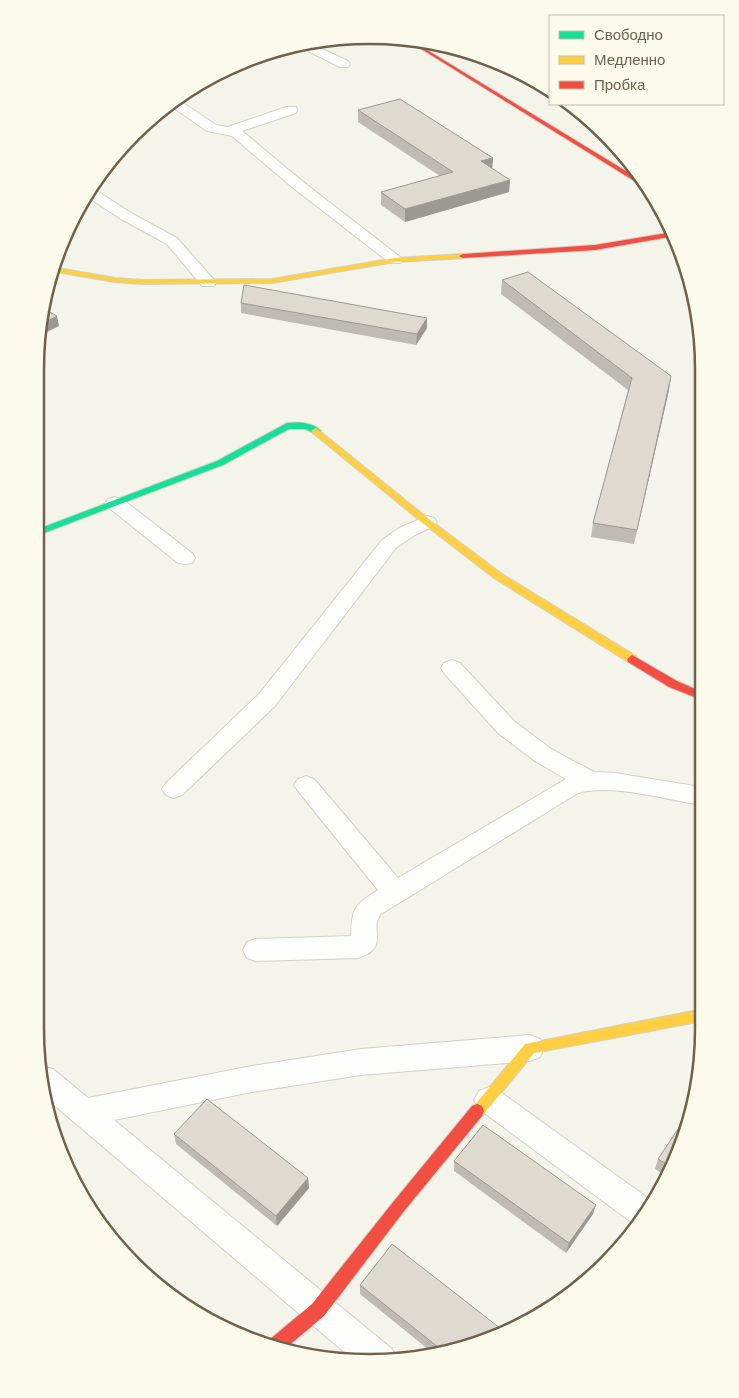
<svg xmlns="http://www.w3.org/2000/svg" width="739" height="1398" font-family="Helvetica,sans-serif">
	<style>
		.lines { fill: none; stroke-linecap: round; stroke-linejoin: round }
		.street-casing { stroke: #d3d0c8; stroke-width: 2 }
		.fast-casing { stroke: #d4d1c8; stroke-width: 2 }
		.slow-casing { stroke: #d4d1c8; stroke-width: 2 }
		.jam-casing { stroke: #d4d1c8; stroke-width: 2 }
		.street { fill: #fdfdfc; fill-rule: evenodd }
		.fast { fill: #16e098; fill-rule: evenodd }
		.slow { fill: #ffcf43; fill-rule: evenodd }
		.jam { fill: #f24e42; fill-rule: evenodd }
		.wall { fill: #bfbbb3 }
		.shaded-wall { fill: #9b9992 }
		.building { fill: #dedad0; stroke: #9b9992 }
		.rim { fill: none; stroke: #6e624d; stroke-width: 2.5 }
	</style>
	<rect width="100%" height="100%" fill="#f4f4ea"/>
	<g class="lines">
		<defs>
			<g id="street">
				<polygon points="307,42 348,61 350,64 348,67 340,67 296,45"/>
				<polygon points="176,98 216,125 228,127 286,107 296,107 297,110 296,113 242,131 302,181 400,257 403,260 400,263 390,263 292,187 232,136 207,131 168,104"/>
				<polygon points="91,187 131,213 177,238 214,280 216,283 214,286 202,286 167,244 121,219 86,196"/>
				<polygon points="115,497 122,499 192,553 195,558 192,563 185,564 178,563 108,507 105,503 108,499"/>
				<polygon points="427,516 434,518 437,522 434,526 413,536 396,548 275,706 182,795 174,798 166,795 162,789 166,783 259,694 382,540 399,528"/>
				<path d="M452 660 460 663 514 721 551 749 594 772 615 773 695 786 702 785 703 803 695 804C660 798 612 784 578 793L381 914C368 930 391 947 358 958L256 961 247 958 243 950 247 942 256 939 351 936C352 908 354 905 378 890L298 791 294 785 298 779 306 776 314 779 398 878 566 779 535 761 498 733 444 673 441 668 444 663Z"/>
				<polygon points="530,1035 540,1039 544,1048 540,1057 530,1061 361,1075 252,1092 114,1120 392,1349 397,1361 356,1362 47,1099 41,1066 53,1069 88,1098 252,1066 361,1049"/>
				<polygon points="489,1087 499,1091 652,1201 635,1225 479,1109 474,1100 479,1091"/>
			</g>
			<path id="fast" d="M287 423C299 422 312 422 321 431L316 434 305 429H289L223 465 36 536V530L217 461Z"/>
			<g id="slow">
				<polygon points="463,254 466,254 466,258 395,262 272,283 143,284 115,282 51,271 53,267 115,278 143,280 272,279 395,258"/>
				<polygon points="316,428 430,520 502,574 636,656 637,659 636,662 628,662 494,578 424,524 313,433 311,431"/>
				<polygon points="703,1009 703,1021 534,1053 482,1116 477,1118 472,1116 470,1111 525,1044"/>
			</g>
			<g id="jam">
				<polygon points="402,37 409,39 644,182 648,188 644,187"/>
				<polygon points="673,232 675,236 595,250 463,258 459,256 463,254 595,245"/>
				<polygon points="632,655 677,681 702,692 702,700 669,687 628,662 627,659"/>
				<polygon points="477,1104 482,1106 484,1111 482,1116 404,1211 324,1316 282,1351 267,1344 268,1341 312,1304 394,1201 472,1106"/>
			</g>
		</defs>
		<use href="#street" class="street-casing"/>
		<use href="#fast" class="fast-casing"/>
		<use href="#slow" class="slow-casing"/>
		<use href="#jam" class="jam-casing"/>
		<use href="#street" class="street"/>
		<use href="#fast" class="fast"/>
		<use href="#slow" class="slow"/>
		<use href="#jam" class="jam"/>
	</g>
	<g class="wall">
		<polygon points="358,110 493,158 492,168 510,180 509,192 405,222 381,205 381,192 440,176 358,122"/>
		<polygon points="502,280 669,390 634,544 591,537 593,523 628,390 501,294"/>
		<polygon points="241,303 427,318 427,328 416,345 241,313"/>
		<polygon points="688,1127 669,1177 668,1178 655,1169 658,1159"/>
		<polygon points="174,1134 308,1178 309,1188 277,1226 176,1144"/>
		<polygon points="454,1161 593,1214 566,1253 454,1171"/>
		<polygon points="360,1285 505,1332 434,1354 360,1294"/>
	</g>
	<g class="shaded-wall">
		<polygon points="493,158 492,170 481,161"/>
		<polygon points="510,180 509,192 405,222 405,209"/>
		<polygon points="57,316 59,326 37,337 40,325"/>
		<polygon points="427,318 427,328 416,345 417,334"/>
		<polygon points="671,376 669,390 634,544 637,530"/>
		<polygon points="308,1178 309,1188 277,1226 276,1216"/>
		<polygon points="596,1205 593,1214 566,1253 569,1243"/>
	</g>
	<g class="building">
		<polygon points="400,99 493,158 481,161 510,180 405,209 381,192 453,172 358,110"/>
		<polygon points="528,272 671,376 637,530 593,523 632,378 502,280"/>
		<polygon points="244,285 427,318 417,334 241,303"/>
		<polygon points="42,308 57,316 40,325"/>
		<polygon points="207,1099 308,1178 276,1216 174,1134"/>
		<polygon points="682,1123 688,1127 673,1168 658,1159"/>
		<polygon points="483,1125 596,1205 569,1243 454,1161"/>
		<polygon points="109,1237 194,1311 184,1307"/>
		<polygon points="392,1244 505,1332 443,1351 360,1285"/>
	</g>
	<path d="M0 0H739V1398H0ZM369 44H370A325 325 0 0 1 695 369V1029A325 325 0 0 1 370 1354H369A325 325 0 0 1 44 1029V369A325 325 0 0 1 369 44Z" fill="#fcfaea" fill-rule="evenodd"/>
	<path class="rim" d="M369 44H370A325 325 0 0 1 695 369V1029A325 325 0 0 1 370 1354H369A325 325 0 0 1 44 1029V369A325 325 0 0 1 369 44Z"/>
	<rect x="549" y="15" width="175" height="90" fill="#fcfaea" stroke="#c3bdab"/>
	<rect x="559" y="31" width="25" height="8" fill="#16e098" stroke="#c3bdab"/>
	<text x="594" y="40" font-size="15" fill="#6e624d">Свободно</text>
	<rect x="559" y="56" width="25" height="8" fill="#ffcf43" stroke="#c3bdab"/>
	<text x="594" y="65" font-size="15" fill="#6e624d">Медленно</text>
	<rect x="559" y="81" width="25" height="8" fill="#f24e42" stroke="#c3bdab"/>
	<text x="594" y="90" font-size="15" fill="#6e624d">Пробка</text>
</svg>
